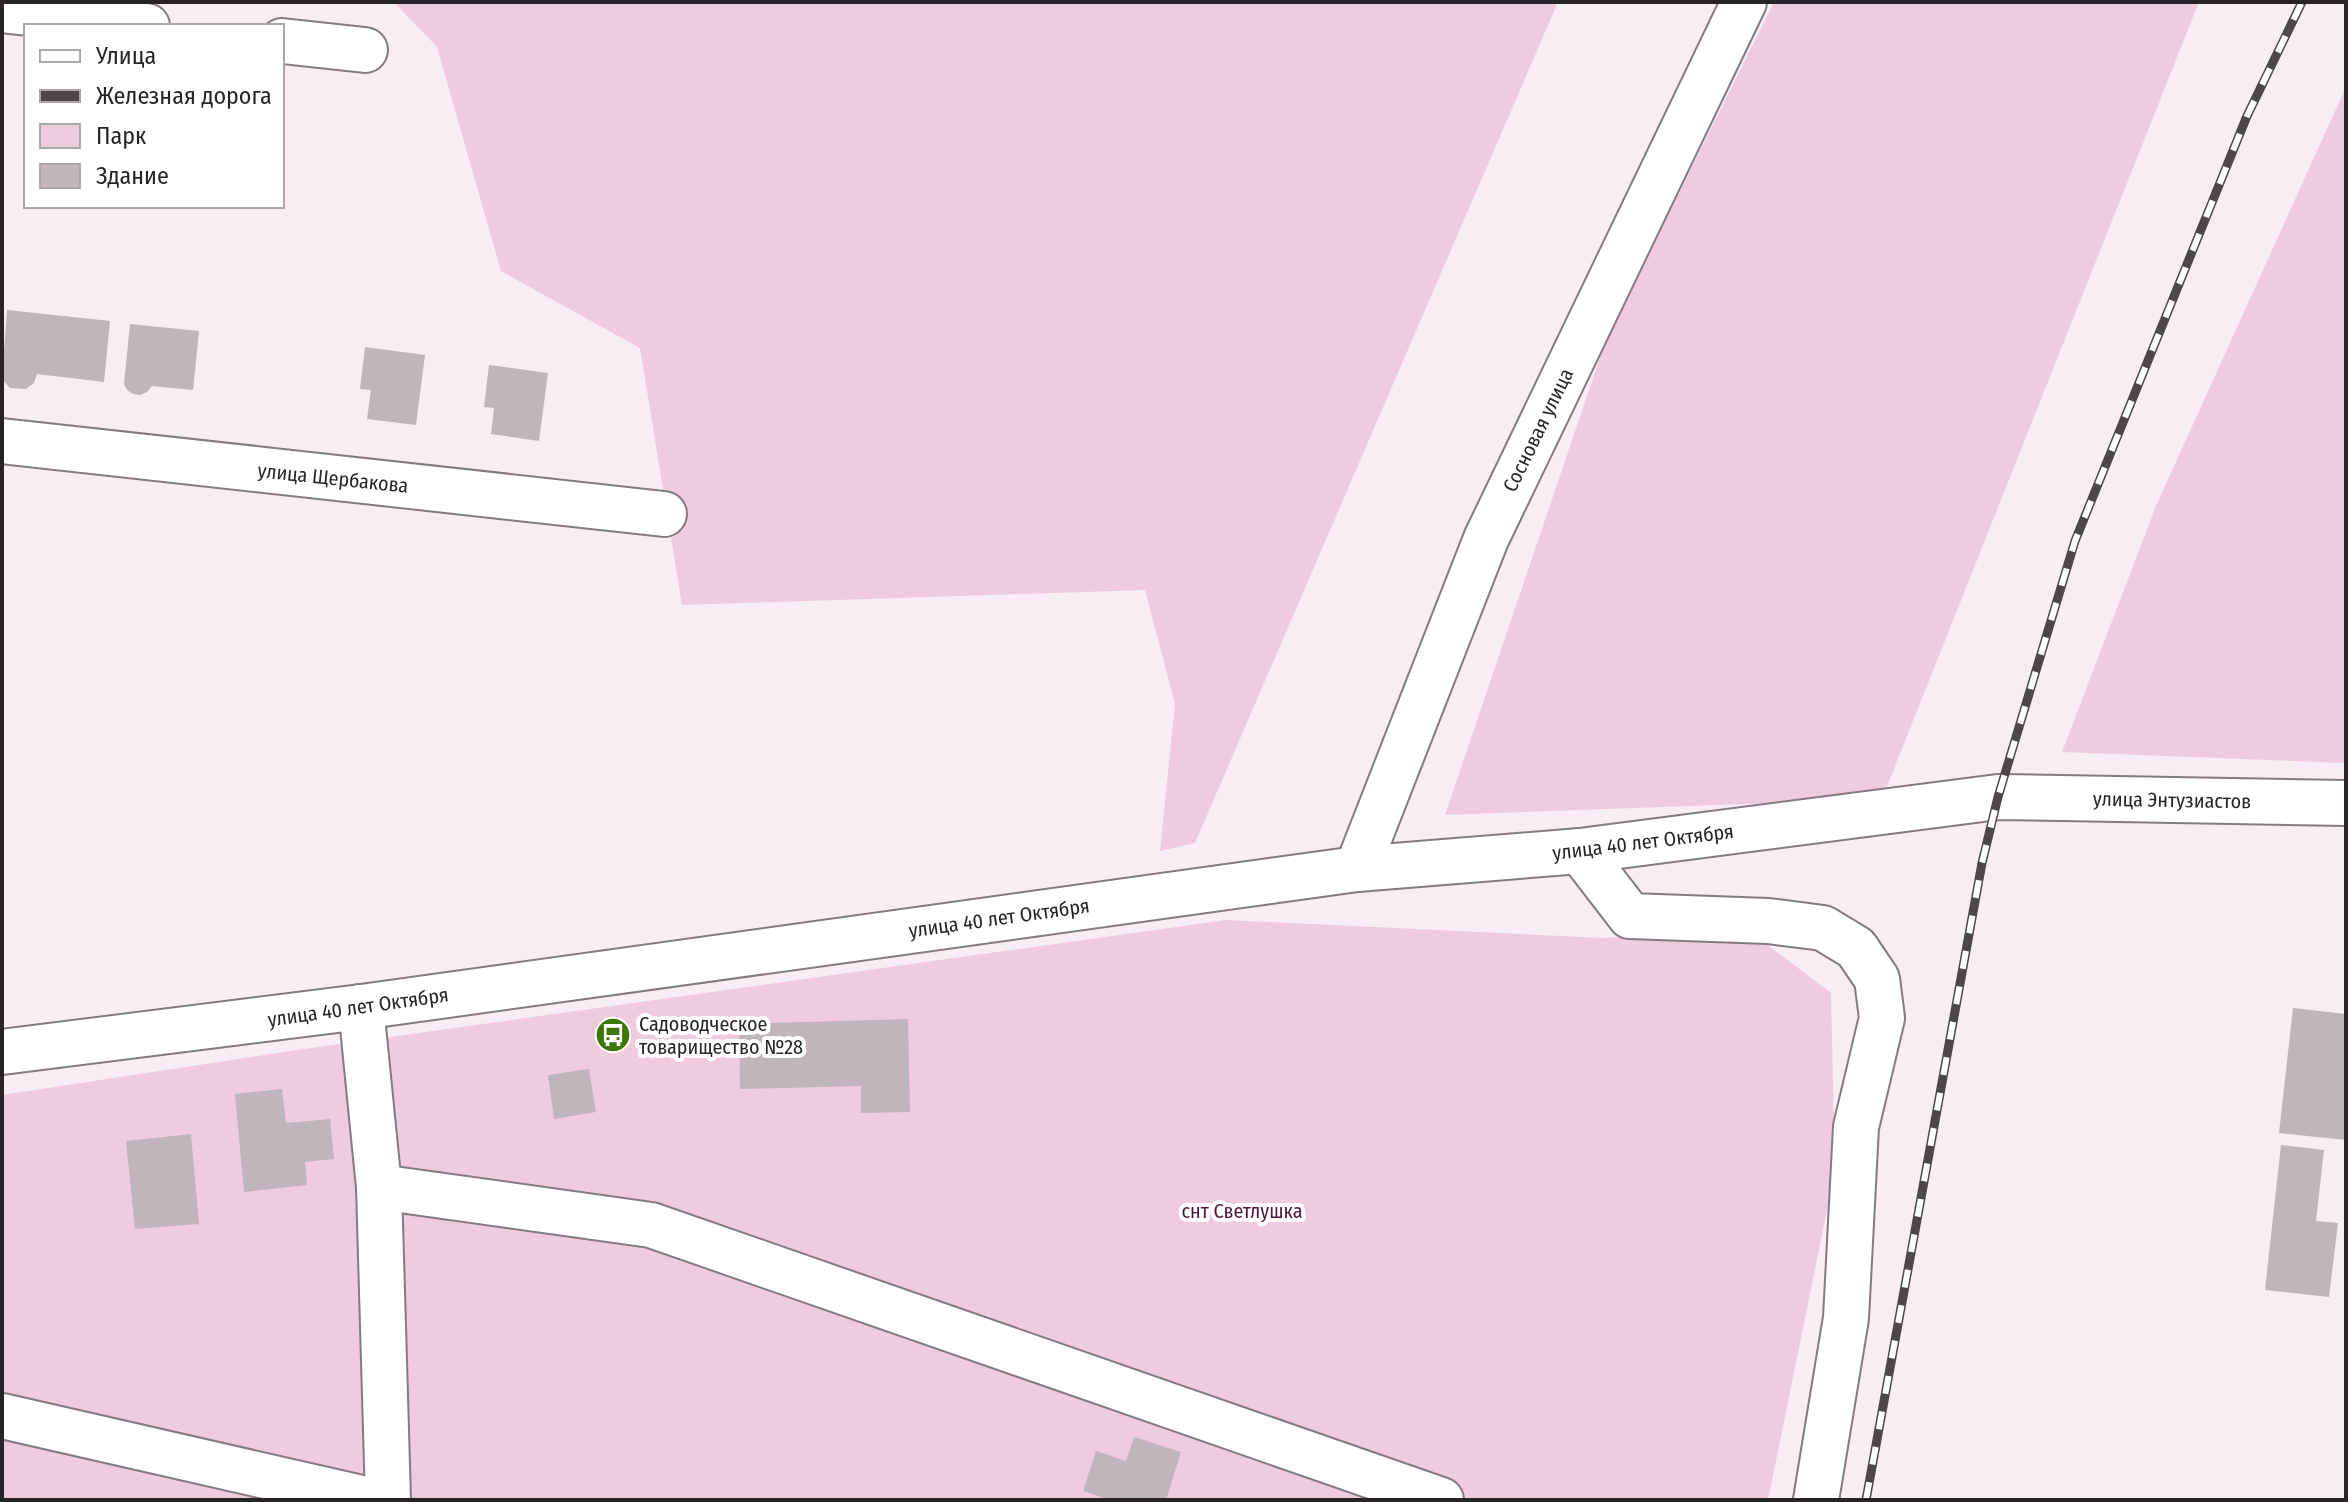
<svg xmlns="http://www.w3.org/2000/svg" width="2348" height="1502" font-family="'Fira Sans Condensed',sans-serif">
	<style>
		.green { fill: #eeccde }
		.building { fill: #bfb5ba }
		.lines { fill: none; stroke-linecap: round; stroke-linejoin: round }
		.minor-casing { stroke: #847b80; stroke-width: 48 }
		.major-casing { stroke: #847b80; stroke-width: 48 }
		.minor { stroke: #fff; stroke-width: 44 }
		.major { stroke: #fff; stroke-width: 44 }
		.rail-casing { stroke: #4c474a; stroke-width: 9 }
		.rail { stroke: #fff; stroke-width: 6; stroke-dasharray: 18; stroke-linecap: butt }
		.labels { text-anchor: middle; stroke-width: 8; stroke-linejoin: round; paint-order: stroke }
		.street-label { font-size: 20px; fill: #282426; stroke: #fff }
		.poi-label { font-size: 20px; fill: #282426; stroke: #fff; text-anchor: start }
		.park-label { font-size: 20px; fill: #4a1937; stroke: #fff }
	</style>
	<rect width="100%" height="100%" fill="#f7edf2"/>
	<g class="green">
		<polygon points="394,2 1558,2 1195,843 1160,851 1175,704 1145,590 682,605 640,348 501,271 437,47"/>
		<polygon points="1774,2 2199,2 1882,799 1445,815 1606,340"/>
		<polygon points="2346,87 2346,763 2062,752 2156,506"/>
		<polygon points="1226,920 1603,938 1748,930 1831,993 1835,1171 1768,1500 2,1500 2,1095 297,1050"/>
	</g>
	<g class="building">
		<polygon points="7,310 110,321 104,382 37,374 34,383 26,389 10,388 2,379"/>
		<polygon points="130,324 199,331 193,390 152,386 147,392 140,395 133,394 127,390 124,384"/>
		<polygon points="365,347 425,355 416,425 367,419 371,390 360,389"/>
		<polygon points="489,365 548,373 539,441 491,434 494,408 484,407"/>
		<polygon points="2293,1008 2346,1014 2346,1140 2279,1133"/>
		<polygon points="908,1019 910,1112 861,1113 861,1086 740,1089 739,1024"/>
		<polygon points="589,1069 596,1112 554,1119 548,1075"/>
		<polygon points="282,1089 286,1123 330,1119 334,1159 305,1162 307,1185 244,1192 235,1094"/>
		<polygon points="191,1134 199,1224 135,1229 126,1141"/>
		<polygon points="2281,1145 2324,1150 2316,1221 2338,1223 2329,1297 2265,1290"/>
		<polygon points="1134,1437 1181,1452 1166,1500 1110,1500 1083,1491 1096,1451 1126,1461"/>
	</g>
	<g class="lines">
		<defs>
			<g id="minor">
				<polyline points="2,10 147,26"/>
				<polyline points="282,41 365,50"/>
				<polyline points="2,441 664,514"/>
				<polyline points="1580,851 1630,916 1768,921 1823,928 1856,948 1877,979 1882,1018 1856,1127 1846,1318 1816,1500"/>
				<polyline points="1357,869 1486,539 1744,2"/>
				<polyline points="361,1007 379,1187 388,1500"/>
				<polyline points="379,1187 651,1225 1441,1500"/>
				<polyline points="2,1416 370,1500"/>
			</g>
			<polyline id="major" points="2,1052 361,1007 1357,869 1580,851 1998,797 2346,803"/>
		</defs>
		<use href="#minor" class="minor-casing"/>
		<use href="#major" class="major-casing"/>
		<use href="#minor" class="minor"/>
		<use href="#major" class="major"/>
		<defs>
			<polyline id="rail" points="1866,1500 1982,863 1998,797 2075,541 2247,116 2302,2"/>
		</defs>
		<use href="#rail" class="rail-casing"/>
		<use href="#rail" class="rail"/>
	</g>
	<defs>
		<symbol id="bus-disc" viewBox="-11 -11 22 22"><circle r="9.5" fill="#3d7506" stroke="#fff"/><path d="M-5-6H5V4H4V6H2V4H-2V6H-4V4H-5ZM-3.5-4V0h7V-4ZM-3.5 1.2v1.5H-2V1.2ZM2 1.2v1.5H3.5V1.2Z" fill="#fff"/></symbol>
	</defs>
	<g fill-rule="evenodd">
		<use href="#bus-disc" x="593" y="1015" width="40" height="40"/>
	</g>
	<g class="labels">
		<g class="street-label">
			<text transform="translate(1538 430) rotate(-64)" y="7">Сосновая улица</text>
			<text transform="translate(333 478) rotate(6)" y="7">улица Щербакова</text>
			<text transform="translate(2172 800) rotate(1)" y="7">улица Энтузиастов</text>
			<text transform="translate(1643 842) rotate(-7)" y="7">улица 40 лет Октября</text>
			<text transform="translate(999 918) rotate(-8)" y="7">улица 40 лет Октября</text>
			<text transform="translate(358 1007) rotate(-8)" y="7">улица 40 лет Октября</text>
		</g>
		<g class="poi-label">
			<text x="639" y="1031">Садоводческое<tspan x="639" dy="23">товарищество №28</tspan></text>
		</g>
		<g class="park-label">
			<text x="1242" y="1218">снт Светлушка</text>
		</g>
	</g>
	<rect width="2348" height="1502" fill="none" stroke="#282426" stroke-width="8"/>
	<rect x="24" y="24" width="260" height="184" fill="#ffffff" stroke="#a9a7a8" stroke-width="2"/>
	<rect x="40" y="50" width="40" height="12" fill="#ffffff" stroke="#a9a7a8" stroke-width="2"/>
	<text x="96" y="64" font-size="24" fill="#282426">Улица</text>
	<rect x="40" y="90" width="40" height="12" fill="#4c474a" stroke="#a9a7a8" stroke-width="2"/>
	<text x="96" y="104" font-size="24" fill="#282426">Железная дорога</text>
	<rect x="40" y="124" width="40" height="24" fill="#eeccde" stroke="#a9a7a8" stroke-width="2"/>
	<text x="96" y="144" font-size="24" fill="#282426">Парк</text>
	<rect x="40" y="164" width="40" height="24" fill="#bfb5ba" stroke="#a9a7a8" stroke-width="2"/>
	<text x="96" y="184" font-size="24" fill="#282426">Здание</text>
</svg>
